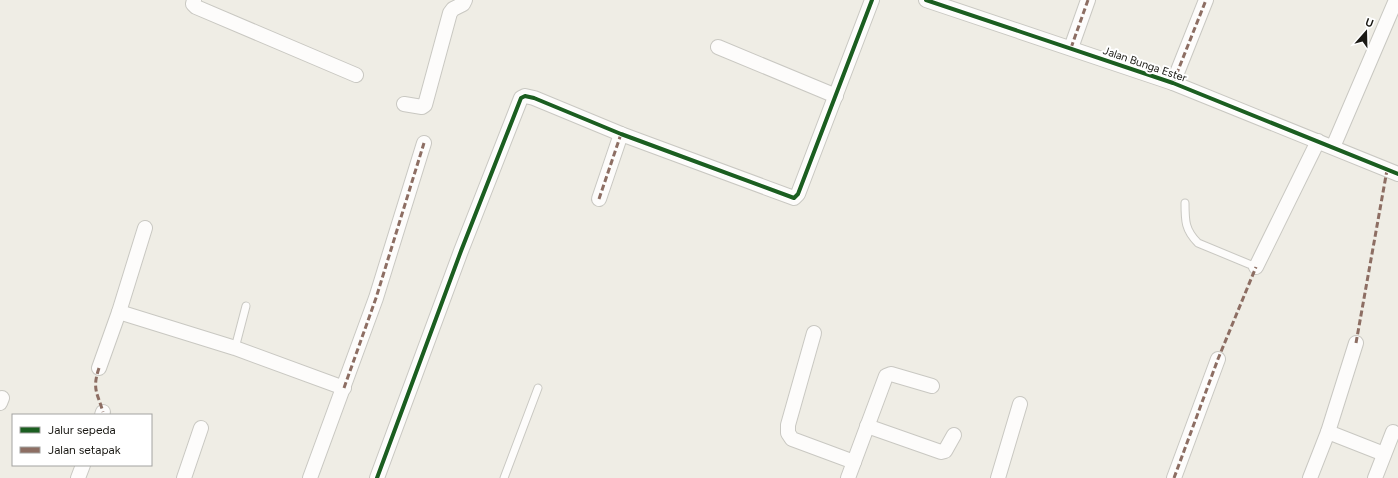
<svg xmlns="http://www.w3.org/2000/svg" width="1398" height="478" font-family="Figtree,sans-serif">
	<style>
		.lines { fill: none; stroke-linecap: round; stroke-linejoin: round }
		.lane-casing { stroke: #c9c8c2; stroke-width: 9 }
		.street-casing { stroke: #c9c8c2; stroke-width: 16 }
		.lane { stroke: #fdfcfb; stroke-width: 7 }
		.street { stroke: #fdfcfb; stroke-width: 14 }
		.quiet { stroke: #8d6e63; stroke-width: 3; stroke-dasharray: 6 3; stroke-linecap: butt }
		.cycleway-casing { stroke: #fff; stroke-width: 6 }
		.cycleway { stroke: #1b5e20; stroke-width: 4 }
		.labels { text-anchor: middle; stroke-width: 4; stroke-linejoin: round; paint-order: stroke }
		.street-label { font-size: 11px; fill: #1a1914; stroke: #fff }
	</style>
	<rect width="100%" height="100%" fill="#efede5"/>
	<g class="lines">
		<defs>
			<g id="lane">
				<path d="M1185 203C1185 221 1185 230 1198 243L1256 267"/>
				<polyline points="235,348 246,306"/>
				<polyline points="504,478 538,388"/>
			</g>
			<g id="street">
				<polyline points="194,0 193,4 196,7 356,75"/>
				<polyline points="926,0 1173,83 1398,174"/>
				<polyline points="718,47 836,96"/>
				<polyline points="1071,48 1088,0"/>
				<polyline points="1173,83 1206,0"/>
				<polyline points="404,104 422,107 425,105 450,13 453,9 463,4 465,0"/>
				<polyline points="1333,147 1396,0"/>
				<polyline points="599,199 621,134"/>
				<polyline points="1256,267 1318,141"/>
				<polyline points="119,312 235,348 344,388"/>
				<polyline points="814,333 788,425 788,433 792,439 854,462"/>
				<polyline points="99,368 119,312 145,228"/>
				<polyline points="0,403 2,398"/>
				<polyline points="102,415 103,412"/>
				<polyline points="867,426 941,452 945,451 954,435"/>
				<polyline points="1328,432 1384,454"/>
				<polyline points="78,478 83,465"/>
				<polyline points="184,478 201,428"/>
				<polyline points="310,478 376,298 424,143"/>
				<polyline points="377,478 461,251 521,98 525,96 534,98 621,134 794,198 798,194 872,0"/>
				<polyline points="848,478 886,376 891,374 932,386"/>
				<polyline points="998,478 1020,404"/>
				<polyline points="1174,478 1218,359"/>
				<polyline points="1310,478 1328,432 1356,343"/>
				<polyline points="1375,478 1393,432"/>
			</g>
		</defs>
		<use href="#lane" class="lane-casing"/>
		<use href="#street" class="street-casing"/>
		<use href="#lane" class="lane"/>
		<use href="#street" class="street"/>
		<g class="quiet">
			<polyline points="1071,48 1088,0"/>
			<polyline points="1173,83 1206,0"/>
			<polyline points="599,199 621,134"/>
			<polyline points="1356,343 1387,170"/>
			<path d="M99 368C92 389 97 392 103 412"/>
			<polyline points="344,388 376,298 424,143"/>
			<polyline points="1174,478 1218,359 1256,267"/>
		</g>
		<defs>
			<g id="cycleway">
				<polyline points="926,0 1173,83 1398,174"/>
				<polyline points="377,478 461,251 521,98 525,96 534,98 621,134 794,198 798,194 872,0"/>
			</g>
		</defs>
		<use href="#cycleway" class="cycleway-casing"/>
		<use href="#cycleway" class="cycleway"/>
	</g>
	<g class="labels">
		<g class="street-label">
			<text transform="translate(1145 64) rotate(19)" y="4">Jalan Bunga Ester</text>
		</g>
	</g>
	<rect x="12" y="414" width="140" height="52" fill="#ffffff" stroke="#a3a3a1"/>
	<rect x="20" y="427" width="20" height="6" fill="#1b5e20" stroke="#a3a3a1"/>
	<text x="48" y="434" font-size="12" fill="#1a1914">Jalur sepeda</text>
	<rect x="20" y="447" width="20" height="6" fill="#8d6e63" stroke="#a3a3a1"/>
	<text x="48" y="454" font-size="12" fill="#1a1914">Jalan setapak</text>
	<g transform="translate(1366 32) rotate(20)" stroke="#ffffff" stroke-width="3" paint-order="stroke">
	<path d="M0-3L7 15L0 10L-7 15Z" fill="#1a1914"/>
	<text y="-6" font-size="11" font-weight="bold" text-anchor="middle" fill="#1a1914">U</text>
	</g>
</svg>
